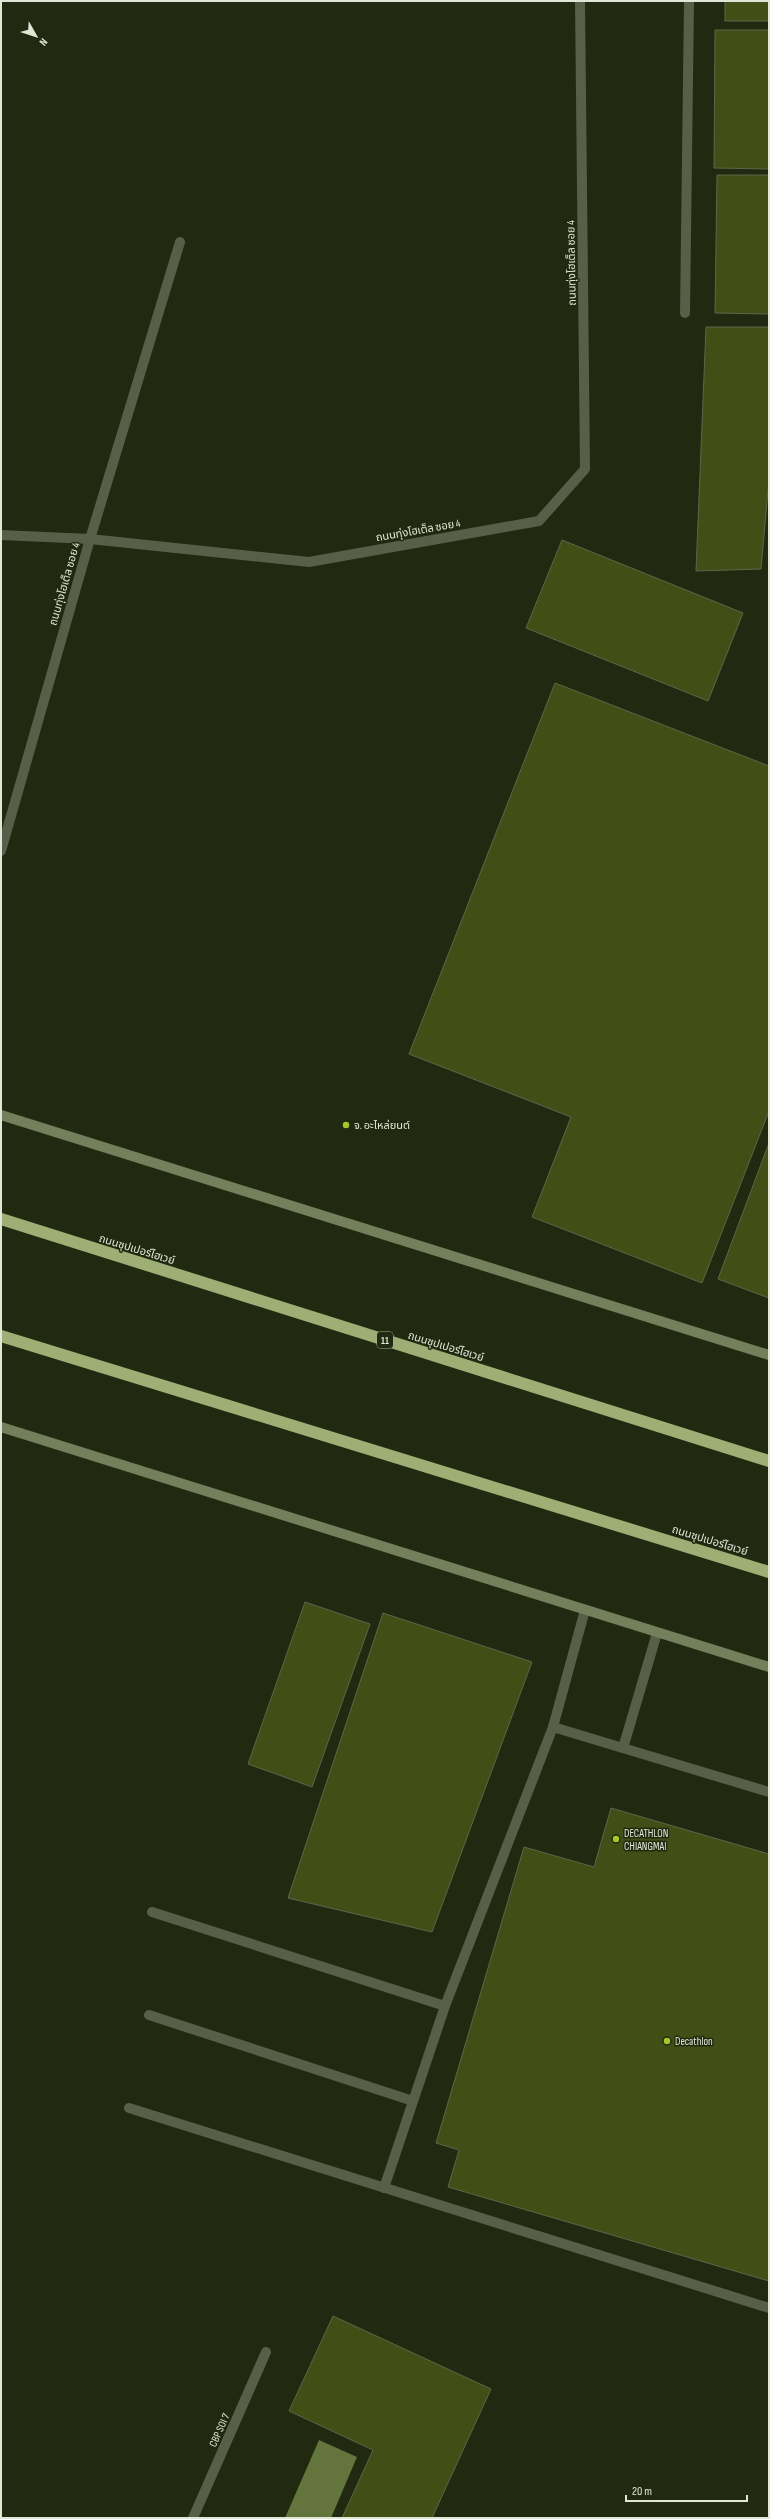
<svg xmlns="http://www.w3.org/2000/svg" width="770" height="2519" font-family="'Sofia Sans Condensed','Noto Sans Thai',sans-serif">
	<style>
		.water { fill: #64743d }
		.building { fill: #414f17; stroke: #5d664b }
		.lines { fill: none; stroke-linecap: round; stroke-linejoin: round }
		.lane { stroke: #585f48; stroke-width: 10 }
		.street { stroke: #585f48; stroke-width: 10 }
		.secondary { stroke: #747f5b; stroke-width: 10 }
		.highway { stroke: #9daf75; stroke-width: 12 }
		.poi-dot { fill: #a4c825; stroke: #212910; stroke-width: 1.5 }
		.labels { text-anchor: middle; stroke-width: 3; stroke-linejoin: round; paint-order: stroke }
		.shield { fill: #212910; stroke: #a7ae9b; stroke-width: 1 }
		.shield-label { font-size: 10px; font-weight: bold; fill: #e1e7d7 }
		.street-label { font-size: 11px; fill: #e1e7d7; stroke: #212910 }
		.poi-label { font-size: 11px; fill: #e1e7d7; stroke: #212910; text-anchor: start }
	</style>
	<rect width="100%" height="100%" fill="#212910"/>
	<polygon class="water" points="319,2440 357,2457 331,2518 285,2518"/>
	<g class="building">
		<rect x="725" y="1" width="44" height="20"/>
		<polygon points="715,30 769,30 769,169 714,168"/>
		<polygon points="717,175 769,175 769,314 715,313"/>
		<polygon points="706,327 769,327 769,479 761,569 696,571"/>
		<polygon points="562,540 743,613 708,701 526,628"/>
		<polygon points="555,683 769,766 769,1111 702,1283 532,1217 571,1117 409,1054"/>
		<polygon points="769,1143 769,1298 718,1279"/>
		<polygon points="305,1602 370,1624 312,1787 248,1764"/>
		<polygon points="383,1613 532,1662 432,1932 288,1898"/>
		<polygon points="611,1808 769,1854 769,2281 448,2187 459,2150 436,2143 524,1847 594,1867"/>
		<polygon points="333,2316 491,2389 432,2518 342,2518 373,2450 289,2411"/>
	</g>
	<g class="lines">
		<g class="lane">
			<polyline points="553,1727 769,1792"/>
			<polyline points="623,1748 657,1633"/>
			<polyline points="152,1912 445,2006"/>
			<polyline points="149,2015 413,2101"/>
			<polyline points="129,2108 769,2308"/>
			<polyline points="384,2188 445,2006 553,1727 585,1610"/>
		</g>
		<g class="street">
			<polyline points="685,313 689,1"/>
			<polyline points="1,535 90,539 180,242"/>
			<polyline points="1,851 90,539 309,562 539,521 585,469 580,1"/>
			<polyline points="193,2518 266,2352"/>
		</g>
		<g class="secondary">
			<polyline points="1,1115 769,1355"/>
			<polyline points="1,1427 769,1667"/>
		</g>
		<g class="highway">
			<polyline points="1,1219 769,1461"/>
			<polyline points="1,1336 769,1572"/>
		</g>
	</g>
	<g class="poi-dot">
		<circle cx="346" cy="1125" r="4"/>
		<circle cx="616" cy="1839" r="4"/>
		<circle cx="667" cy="2041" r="4"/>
	</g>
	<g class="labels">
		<rect class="shield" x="377" y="1332" width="16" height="16" rx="3"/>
		<g class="shield-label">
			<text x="385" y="1344">11</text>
		</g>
		<g class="street-label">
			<text transform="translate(571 263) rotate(-91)" y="4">ถนนทุ่งโฮเต็ล ซอย 4</text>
			<text transform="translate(418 530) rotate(-10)" y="4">ถนนทุ่งโฮเต็ล ซอย 4</text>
			<text transform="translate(64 584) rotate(-74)" y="4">ถนนทุ่งโฮเต็ล ซอย 4</text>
			<text transform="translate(137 1249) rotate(17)" y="4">ถนนซุปเปอร์ไฮเวย์</text>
			<text transform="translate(446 1346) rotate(17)" y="4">ถนนซุปเปอร์ไฮเวย์</text>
			<text transform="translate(710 1540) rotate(17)" y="4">ถนนซุปเปอร์ไฮเวย์</text>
			<text transform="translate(219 2430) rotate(-66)" y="4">CBP SOI 7</text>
		</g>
		<g class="poi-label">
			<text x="354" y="1129">จ. อะไหล่ยนต์</text>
			<text x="624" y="1837">DECATHLON<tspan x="624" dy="13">CHIANGMAI</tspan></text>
			<text x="675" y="2045">Decathlon</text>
		</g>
	</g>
	<rect width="770" height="2519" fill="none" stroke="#e1e7d7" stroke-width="4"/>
	<g transform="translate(36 36) rotate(129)" stroke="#212910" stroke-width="3" paint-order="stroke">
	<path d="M0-3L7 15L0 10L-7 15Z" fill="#e1e7d7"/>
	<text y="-6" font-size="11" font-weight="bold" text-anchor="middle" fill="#e1e7d7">N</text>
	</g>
	<path d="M626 2495v6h121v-6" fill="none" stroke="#e1e7d7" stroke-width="2"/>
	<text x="632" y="2495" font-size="12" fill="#e1e7d7" stroke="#212910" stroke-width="3" paint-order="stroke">20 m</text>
</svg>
